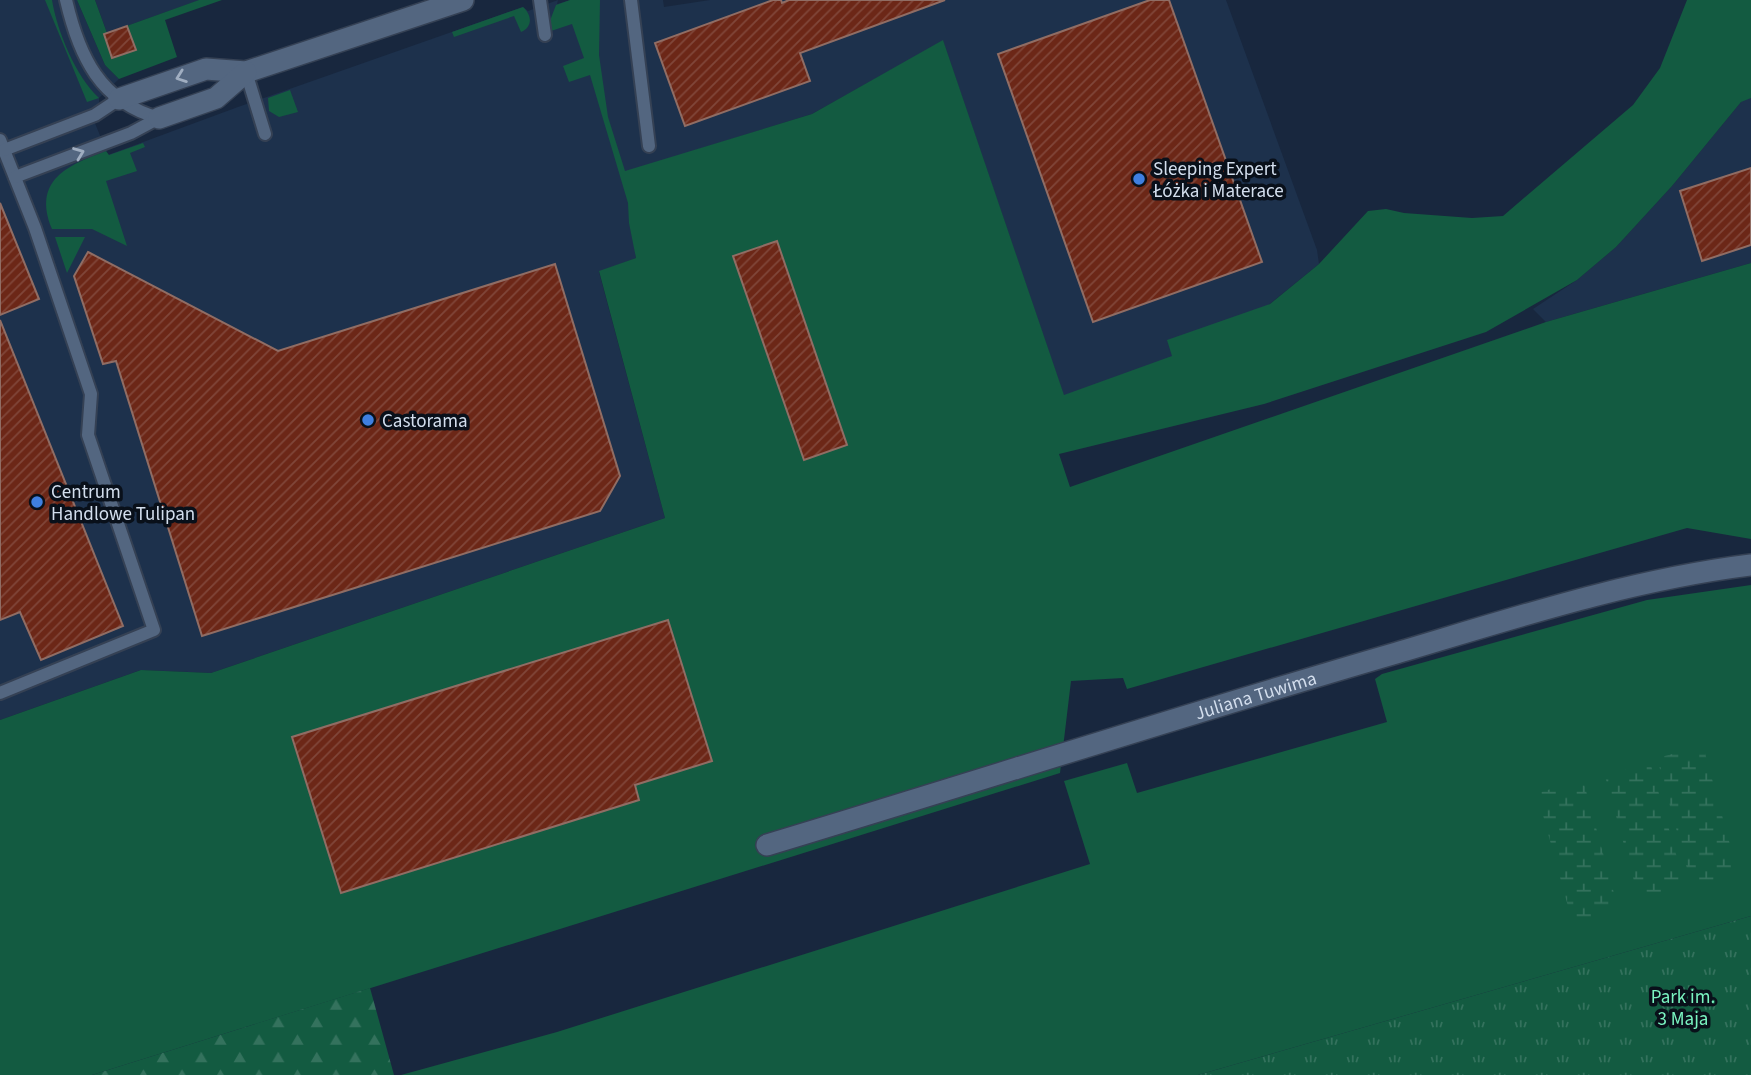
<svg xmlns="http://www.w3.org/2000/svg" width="1751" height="1075" font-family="'Source Sans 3',sans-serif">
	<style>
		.built { fill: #1d314c }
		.grass { fill: #135b41 }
		.forest { fill: url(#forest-firs) }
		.wetland { fill: url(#wetland-marsh) }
		.park { fill: url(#park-tufts) }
		.building { fill: url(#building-hatch); stroke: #906d64; stroke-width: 2 }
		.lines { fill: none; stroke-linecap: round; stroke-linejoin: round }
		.lane-casing { stroke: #354154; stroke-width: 16 }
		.street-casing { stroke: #354154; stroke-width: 24 }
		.lane { stroke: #536680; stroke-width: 12 }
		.street { stroke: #536680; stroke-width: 21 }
		.oneway { stroke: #a0aec1 }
		.shop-dot { fill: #3f7fe0; stroke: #09101a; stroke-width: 2.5 }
		.labels { text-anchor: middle; stroke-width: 7; stroke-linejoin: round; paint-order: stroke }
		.poi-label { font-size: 19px; fill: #d3deed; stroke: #09101a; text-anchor: start }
		.street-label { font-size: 19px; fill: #d3deed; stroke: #09101a }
		.park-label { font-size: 19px; fill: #7af4c1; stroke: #09101a }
	</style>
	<defs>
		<pattern id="forest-firs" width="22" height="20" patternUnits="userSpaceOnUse" patternTransform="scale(1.75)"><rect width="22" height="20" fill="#135b41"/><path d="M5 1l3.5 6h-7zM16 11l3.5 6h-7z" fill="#34725d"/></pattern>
		<pattern id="wetland-marsh" width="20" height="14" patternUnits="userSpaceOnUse" patternTransform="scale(1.75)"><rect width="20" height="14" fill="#135b41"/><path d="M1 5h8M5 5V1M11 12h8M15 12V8" fill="none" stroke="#34725d"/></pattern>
		<pattern id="park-tufts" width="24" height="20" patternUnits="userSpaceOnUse" patternTransform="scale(1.75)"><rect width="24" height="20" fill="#135b41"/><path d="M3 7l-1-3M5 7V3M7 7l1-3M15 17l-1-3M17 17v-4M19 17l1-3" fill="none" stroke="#34725d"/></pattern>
		<pattern id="building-hatch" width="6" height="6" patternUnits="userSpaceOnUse" patternTransform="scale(1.75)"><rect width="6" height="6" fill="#6c2717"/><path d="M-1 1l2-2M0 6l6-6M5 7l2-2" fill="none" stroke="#804639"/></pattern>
	</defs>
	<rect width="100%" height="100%" fill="#18273e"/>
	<g class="built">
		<polygon points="0,0 77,0 105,65 119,79 99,98 99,107 90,111 108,155 238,107 523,7 528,11 558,0 557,4 571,0 663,0 664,7 710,0 1226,0 1317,250 1319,264 1256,315 1070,414 943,41 812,114 625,172 636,258 599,272 665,518 211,673 141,670 0,720"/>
		<polygon points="95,0 200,0 107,33"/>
		<polygon points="1751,85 1751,263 1546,322 1533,309 1577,280 1616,247 1672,186 1741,102"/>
	</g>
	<g class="grass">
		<path d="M45 0H52C57 31 76 77 99 98L87 102Z"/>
		<polygon points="77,0 95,0 107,33 199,0 222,0 165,20 177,57 119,79 105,65"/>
		<polygon points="570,0 600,0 599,55 608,117 625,171 812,114 943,40 1064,395 1172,356 1167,340 1270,304 1319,264 1368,211 1386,209 1404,213 1472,218 1503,216 1633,105 1660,68 1687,0 1751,0 1751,98 1741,102 1672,186 1616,247 1577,280 1486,332 1264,404 1059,454 1070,487 1546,322 1751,263 1751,539 1687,528 1127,689 1123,678 1071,681 1060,773 92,1075 0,1075 0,720 141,670 211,673 665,518 599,271 636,258 629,223 628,203 590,75 569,82 563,66 584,58 572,24 551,31 551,18 556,5"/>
		<path d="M523 7C532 15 533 27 521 32L514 16 454 37 452 32Z"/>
		<polygon points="290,90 298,112 279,117 269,111 268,98"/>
		<path d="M143 143 145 147 130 153 137 171 106 181 127 246 92 229H52C32 180 68 165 106 151L109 155Z"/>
		<polygon points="55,237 85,237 67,273"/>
		<polygon points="1751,585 1751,916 1198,1075 401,1075 557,1032 1090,864 1064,781 1127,763 1137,793 1387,722 1375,679 1382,674 1647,600"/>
	</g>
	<polygon class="forest" points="370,988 394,1075 92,1075"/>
	<g class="wetland">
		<polygon points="1703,746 1738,874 1702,887 1692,887 1657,758"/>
		<polygon points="1650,762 1685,886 1639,899 1605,776"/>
		<polygon points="1583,780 1618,908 1583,921 1572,921 1537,793"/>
	</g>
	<polygon class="park" points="1751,916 1751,1075 1198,1075"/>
	<g class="building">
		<polygon points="773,0 781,0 782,3 789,0 945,0 800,53 810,81 685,126 655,43"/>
		<polygon points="1150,0 1169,0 1262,262 1093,322 998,54"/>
		<polygon points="127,26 136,50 112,58 104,34"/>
		<polygon points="1751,168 1751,245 1702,261 1680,191"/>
		<polygon points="0,203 39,299 0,315"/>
		<polygon points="777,241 847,445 804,460 733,256"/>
		<polygon points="88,252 278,351 555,264 620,476 600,511 202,636 116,361 103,364 74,276"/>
		<polygon points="0,320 123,626 41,660 20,612 0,620"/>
		<polygon points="668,620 712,761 635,785 639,800 341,893 292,737"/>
	</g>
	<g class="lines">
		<defs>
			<g id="lane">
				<path d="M66 0C79 56 100 102 159 118"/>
				<polyline points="540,0 545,35"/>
				<polyline points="631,0 649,146"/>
				<polyline points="246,72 265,134"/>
				<polyline points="0,140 35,228 91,394 88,435 154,630 0,693"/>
				<polyline points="4,150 95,115 119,99"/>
				<polyline points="15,177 131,133 159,118"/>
			</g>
			<g id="street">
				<polyline points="119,99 206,69 246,72 463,0"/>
				<polyline points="159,118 216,98 246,72"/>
				<path id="s1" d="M767 845C976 782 1183 715 1393 654 1511 619 1629 580 1751 565"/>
			</g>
		</defs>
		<use href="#lane" class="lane-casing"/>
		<use href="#street" class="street-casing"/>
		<use href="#lane" class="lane"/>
		<use href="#street" class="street"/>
	</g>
	<defs><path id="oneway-chevron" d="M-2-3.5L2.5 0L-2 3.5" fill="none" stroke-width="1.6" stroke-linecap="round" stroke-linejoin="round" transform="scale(1.75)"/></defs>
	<g class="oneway">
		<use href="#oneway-chevron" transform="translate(181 77) rotate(160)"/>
		<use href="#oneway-chevron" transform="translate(79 153) rotate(-21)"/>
	</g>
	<g class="shop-dot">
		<circle cx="1139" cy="179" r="7"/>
		<circle cx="368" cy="420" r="7"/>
		<circle cx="37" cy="502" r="7"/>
	</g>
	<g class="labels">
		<g class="poi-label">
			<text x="1153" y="175">Sleeping Expert<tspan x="1153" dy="22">Łóżka i Materace</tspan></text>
			<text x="382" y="427">Castorama</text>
			<text x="51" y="498">Centrum<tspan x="51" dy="22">Handlowe Tulipan</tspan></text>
		</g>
		<g class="street-label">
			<text dy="7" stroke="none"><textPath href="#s1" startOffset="511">Juliana Tuwima</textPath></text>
		</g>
		<g class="park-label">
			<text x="1683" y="1003">Park im.<tspan x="1683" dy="22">3 Maja</tspan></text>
		</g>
	</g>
</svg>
